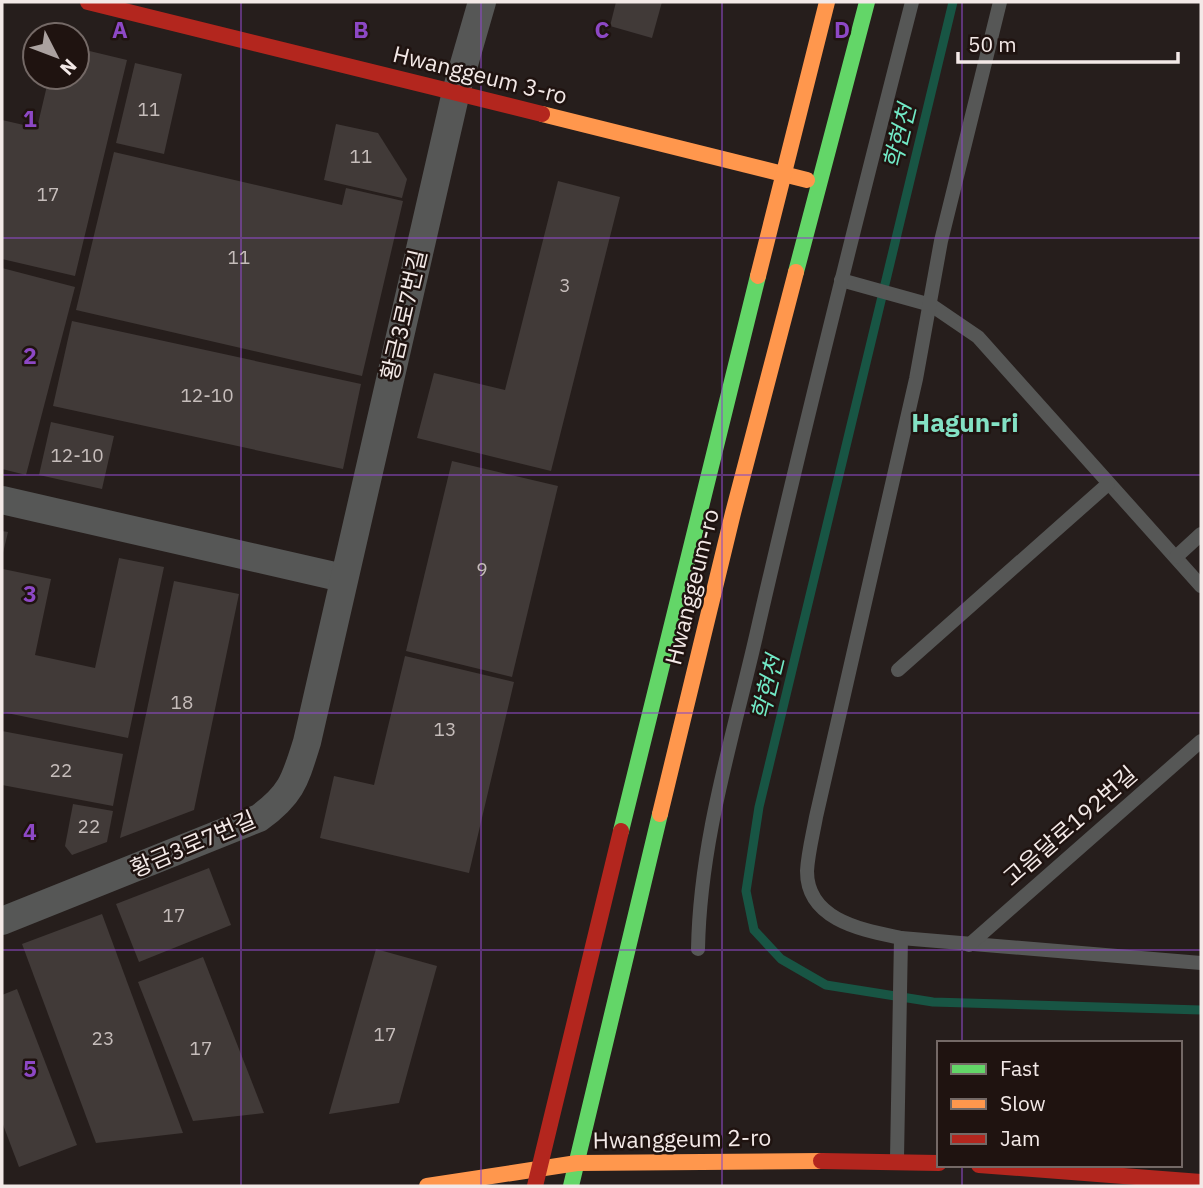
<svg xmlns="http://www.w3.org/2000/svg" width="1203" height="1188" font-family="'IBM Plex Sans','Noto Sans KR',sans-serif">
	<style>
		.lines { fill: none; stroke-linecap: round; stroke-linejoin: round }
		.stream { stroke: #185544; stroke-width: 9 }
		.building { fill: #413a38 }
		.lane { stroke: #565756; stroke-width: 14 }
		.street { stroke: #565756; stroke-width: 28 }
		.fast { stroke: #63d668; stroke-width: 16 }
		.slow { stroke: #ff974d; stroke-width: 16 }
		.jam { stroke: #b3261e; stroke-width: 16 }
		.grid { fill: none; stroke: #8d48c5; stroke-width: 2; stroke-opacity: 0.55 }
		.labels { text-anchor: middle; stroke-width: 5; stroke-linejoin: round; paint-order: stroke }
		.number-label { font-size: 19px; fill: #c6bdbb }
		.street-label { font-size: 23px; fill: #f3e9e7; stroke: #1f1310 }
		.water-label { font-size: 24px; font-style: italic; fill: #71e9c6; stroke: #1f1310 }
		.quarter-label { font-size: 26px; font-weight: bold; fill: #83e1c4; stroke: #1f1310 }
		.grid-label { font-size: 23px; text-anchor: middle; font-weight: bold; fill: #8d48c5; stroke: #1f1310; stroke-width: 5; stroke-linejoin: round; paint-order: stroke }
	</style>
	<rect width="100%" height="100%" fill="#261e1c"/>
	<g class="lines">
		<polyline class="stream" points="953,2 759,807 746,891 754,930 781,959 826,985 933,1002 1201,1010"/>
	</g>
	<g class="building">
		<polygon points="616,2 662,2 652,38 610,26"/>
		<polygon points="77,48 127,60 75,276 2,259 2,120 37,128 49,77 77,77"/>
		<polygon points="135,63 182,74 164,154 116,143"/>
		<polygon points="336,124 378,133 407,179 402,198 324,180"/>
		<polygon points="114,152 342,205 346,188 403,201 362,376 76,310"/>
		<polygon points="558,181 620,197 551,471 417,438 434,373 505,390"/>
		<polygon points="2,268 75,287 26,475 2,469"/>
		<polygon points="72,321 361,384 343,469 53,406"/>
		<polygon points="51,422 114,436 102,489 39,475"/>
		<polygon points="452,461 558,486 512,677 406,651"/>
		<polygon points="2,531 8,532 3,553 2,553"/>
		<polygon points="119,558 164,567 128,738 2,712 3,569 51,579 35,655 95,668"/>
		<polygon points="174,581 239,594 194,810 120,838"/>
		<polygon points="405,656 514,682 469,873 320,838 334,776 374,785"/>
		<polygon points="2,731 123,754 113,806 2,785"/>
		<polygon points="73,804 113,811 107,842 72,855 65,846"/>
		<polygon points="209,868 231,925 139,962 116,904"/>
		<polygon points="102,914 183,1133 96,1143 22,944"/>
		<polygon points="376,949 437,966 399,1103 329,1114"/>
		<polygon points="203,957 264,1113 193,1121 138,982"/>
		<polygon points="17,989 77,1145 19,1167 2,1122 2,995"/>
	</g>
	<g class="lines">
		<g class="lane">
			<polyline points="841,280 931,305 978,337 1201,586"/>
			<polyline points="1176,557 1201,534"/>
			<polyline points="898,670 1108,484"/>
			<polyline points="901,938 1201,963"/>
			<polyline points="969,945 1201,741"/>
			<path d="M698 949C700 837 735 731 759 623 807 415 859 208 912 2"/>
			<path d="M897 1158 901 938C864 930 807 921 807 871 808 853 813 834 816 817L916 379 941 241 1000 2"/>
		</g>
		<g class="street">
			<polyline points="2,500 343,578"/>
			<path d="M2 921 259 818C292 794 295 780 307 742L456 92 482 2"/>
		</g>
		<g class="fast">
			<polyline points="796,272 867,2"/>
			<polyline points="621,831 758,276"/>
			<polyline points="571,1186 660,814"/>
		</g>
		<g class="slow">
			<polyline points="542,114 807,180"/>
			<polyline points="758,276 827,2"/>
			<polyline points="660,814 733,513 796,272"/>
			<polyline points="427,1186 577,1163 821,1161"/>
		</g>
		<g class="jam">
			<polyline points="88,2 542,114"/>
			<polyline points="821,1161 939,1163"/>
			<polyline points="979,1165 1201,1182"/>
			<polyline points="535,1186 621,831"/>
		</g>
	</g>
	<path class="grid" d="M241 2V1186M481 2V1186M722 2V1186M962 2V1043M2 238H1201M2 475H1201M2 713H1201M2 950H1201M962 1165V1186"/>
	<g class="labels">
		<g class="number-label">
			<text x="149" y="116">11</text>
			<text x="361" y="163">11</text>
			<text x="48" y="201">17</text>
			<text x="239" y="264">11</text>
			<text x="565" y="292">3</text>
			<text x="207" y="402">12-10</text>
			<text x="77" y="462">12-10</text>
			<text x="482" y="576">9</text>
			<text x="182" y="709">18</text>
			<text x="445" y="736">13</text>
			<text x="61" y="777">22</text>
			<text x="89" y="833">22</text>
			<text x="174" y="922">17</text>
			<text x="385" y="1041">17</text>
			<text x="103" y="1045">23</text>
			<text x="201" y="1055">17</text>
		</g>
		<g class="street-label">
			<text transform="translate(480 75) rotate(14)" y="8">Hwanggeum 3-ro</text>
			<text transform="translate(404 315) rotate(-77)" y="8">황금3로7번길</text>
			<text transform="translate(692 587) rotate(-76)" y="8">Hwanggeum-ro</text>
			<text transform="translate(1070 826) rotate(-41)" y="8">고음달로192번길</text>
			<text transform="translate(193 844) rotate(-23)" y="8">황금3로7번길</text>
			<text transform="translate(682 1139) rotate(-1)" y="8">Hwanggeum 2-ro</text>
		</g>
		<g class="water-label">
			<text transform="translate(900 137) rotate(-76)" y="8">학현천</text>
			<text transform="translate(768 688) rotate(-76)" y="8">학현천</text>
		</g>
		<g class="quarter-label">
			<text x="965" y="432">Hagun-ri</text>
		</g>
	</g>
	<g class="grid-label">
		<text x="120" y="38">A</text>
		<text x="361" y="38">B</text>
		<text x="602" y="38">C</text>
		<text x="842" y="38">D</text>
		<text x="30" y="127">1</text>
		<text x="30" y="364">2</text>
		<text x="30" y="602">3</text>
		<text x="30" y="840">4</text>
		<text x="30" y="1077">5</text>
	</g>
	<rect width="1203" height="1188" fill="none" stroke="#f3e9e7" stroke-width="7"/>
	<rect x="937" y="1041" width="245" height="126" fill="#1f1310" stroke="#746966" stroke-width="2"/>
	<rect x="951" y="1064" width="35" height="10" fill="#63d668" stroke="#746966" stroke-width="2"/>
	<text x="1000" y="1076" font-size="21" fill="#f3e9e7">Fast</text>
	<rect x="951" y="1099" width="35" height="10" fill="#ff974d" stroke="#746966" stroke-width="2"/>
	<text x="1000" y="1111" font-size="21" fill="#f3e9e7">Slow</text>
	<rect x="951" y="1134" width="35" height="10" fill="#b3261e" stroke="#746966" stroke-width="2"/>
	<text x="1000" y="1146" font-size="21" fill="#f3e9e7">Jam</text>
	<g transform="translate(56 56) rotate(132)"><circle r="33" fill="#1f1310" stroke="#746966" stroke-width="2"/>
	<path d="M0-5L12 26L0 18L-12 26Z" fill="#aba2a0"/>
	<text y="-10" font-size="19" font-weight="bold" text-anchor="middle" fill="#f3e9e7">N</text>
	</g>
	<path d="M958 52v10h220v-10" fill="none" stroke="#f3e9e7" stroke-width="3.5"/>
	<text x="968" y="52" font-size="21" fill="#f3e9e7" stroke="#1f1310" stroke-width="5" paint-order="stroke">50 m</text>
</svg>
